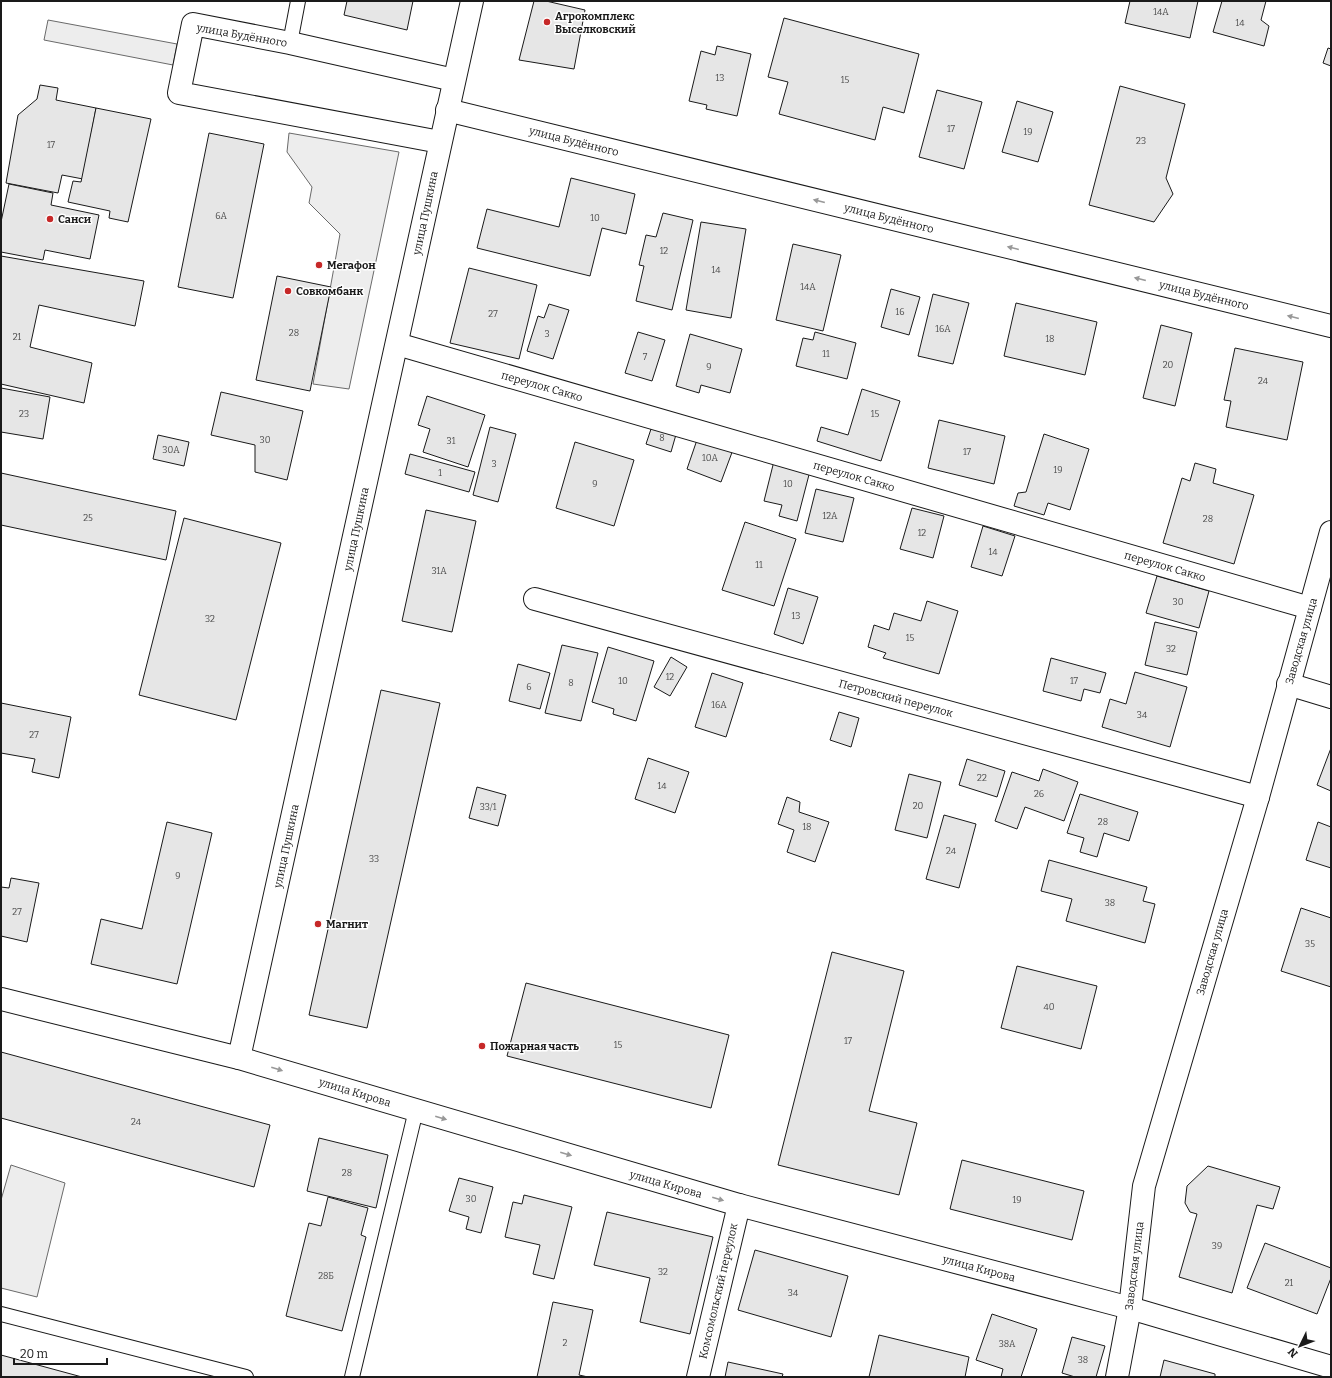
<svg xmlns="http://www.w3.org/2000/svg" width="1332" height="1378" font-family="Bitter,serif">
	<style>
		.green { fill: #ededed; stroke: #6a6a6a }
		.building { fill: #e6e6e6; stroke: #1a1a1a }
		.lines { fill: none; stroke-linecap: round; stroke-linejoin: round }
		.service-casing { stroke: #1a1a1a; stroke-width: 16 }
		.minor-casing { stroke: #1a1a1a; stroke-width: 24 }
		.tertiary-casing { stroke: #1a1a1a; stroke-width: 24 }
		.secondary-casing { stroke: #1a1a1a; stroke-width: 24 }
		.service { stroke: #fff; stroke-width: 14 }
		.minor { stroke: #fff; stroke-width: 22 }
		.tertiary { stroke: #fff; stroke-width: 22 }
		.secondary { stroke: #fff; stroke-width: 22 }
		.oneway { fill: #989898 }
		.poi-dot { fill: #c62828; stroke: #fff; stroke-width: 1.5 }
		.labels { text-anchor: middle; stroke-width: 3; stroke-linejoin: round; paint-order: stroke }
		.number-label { font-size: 9px; fill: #4d4d4d }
		.poi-label { font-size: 11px; font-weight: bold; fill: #1a1a1a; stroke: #fff; text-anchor: start }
		.street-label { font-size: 11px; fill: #1a1a1a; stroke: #fff }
	</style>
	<rect width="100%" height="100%" fill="#fff"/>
	<g class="green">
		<polygon points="48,20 177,44 173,65 44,40"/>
		<polygon points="289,133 399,152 349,389 313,384 340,234 309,203 312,187 287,152"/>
		<polygon points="11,1165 65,1183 37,1297 1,1288 1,1200"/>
	</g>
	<g class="building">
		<polygon points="347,1 413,1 407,30 344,15"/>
		<polygon points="534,1 546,1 585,10 574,69 519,60"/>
		<polygon points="1130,1 1198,1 1190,38 1125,23"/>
		<polygon points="1222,1 1266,1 1261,20 1269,26 1264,46 1213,32"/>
		<polygon points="784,18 919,54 904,113 883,107 875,140 779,114 788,82 768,77"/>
		<polygon points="717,46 751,54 737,116 706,109 707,105 689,101 701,51 715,55"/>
		<polygon points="1328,48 1331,49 1331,66 1323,63"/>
		<polygon points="40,85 58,88 56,100 96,108 83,179 62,175 58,193 6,183 18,115 37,99"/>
		<polygon points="1120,86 1185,104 1166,178 1173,194 1154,222 1089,205"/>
		<polygon points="937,90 982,102 964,169 919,157"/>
		<polygon points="1017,101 1053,112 1038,162 1002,152"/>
		<polygon points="96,108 151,119 128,222 109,218 110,211 68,202 73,181 81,182"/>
		<polygon points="209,133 264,144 233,298 178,287"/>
		<polygon points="571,178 635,194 626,234 602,228 590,276 477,248 487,209 559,227"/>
		<polygon points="9,184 53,193 51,205 99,215 90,259 45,250 43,260 1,252 1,222"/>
		<polygon points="663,213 693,220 672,310 636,301 644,266 639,265 646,235 656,237"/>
		<polygon points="701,222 746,229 731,318 686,310"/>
		<polygon points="793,244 841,255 823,331 776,320"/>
		<polygon points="1,256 144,281 135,326 39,305 30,347 92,363 84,403 1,384"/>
		<polygon points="469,268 537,285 519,359 450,343"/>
		<polygon points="277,276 331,287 310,391 256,380"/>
		<polygon points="891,289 920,297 909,335 881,327"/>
		<polygon points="933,294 969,303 953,364 918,356"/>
		<polygon points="1016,303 1097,322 1085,375 1004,356"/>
		<polygon points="549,304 569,310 553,359 527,351 538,316 544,318"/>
		<polygon points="1161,325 1192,333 1175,406 1143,398"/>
		<polygon points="638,332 665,340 652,381 625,373"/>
		<polygon points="815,332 856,343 847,379 796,366 803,338 813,340"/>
		<polygon points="690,334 742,349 730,393 701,385 699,393 676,386"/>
		<polygon points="1235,348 1303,362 1287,440 1226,427 1231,401 1224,400"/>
		<polygon points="1,388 50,397 43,439 1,432"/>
		<polygon points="862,389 900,401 881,461 817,441 821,427 848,435"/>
		<polygon points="221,392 303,411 287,480 255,472 255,445 211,435"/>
		<polygon points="427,396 485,415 468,467 423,452 430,429 418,425"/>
		<polygon points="939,420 1005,436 994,484 928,468"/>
		<polygon points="653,423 677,431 671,452 646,444"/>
		<polygon points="490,427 516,434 498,502 473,495"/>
		<polygon points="699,434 734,447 721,482 687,469"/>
		<polygon points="1044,434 1089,449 1070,510 1048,503 1044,515 1014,506 1018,493 1026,492"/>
		<polygon points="158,435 189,442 184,466 153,459"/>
		<polygon points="575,442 634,460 614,526 556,508"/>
		<polygon points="410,454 475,472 469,492 405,474"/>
		<polygon points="775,457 811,467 797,521 779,516 782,505 764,501"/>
		<polygon points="1195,463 1216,469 1213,483 1254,495 1234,564 1163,543 1182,478 1190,481"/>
		<polygon points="1,473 176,511 166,560 1,525"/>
		<polygon points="816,489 854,498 843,542 805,533"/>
		<polygon points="912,508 944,516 933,558 900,549"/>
		<polygon points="426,510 476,521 452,632 402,621"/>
		<polygon points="184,518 281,543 236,720 139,695"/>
		<polygon points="745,522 796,539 774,606 722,590"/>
		<polygon points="983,526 1015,536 1002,576 971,567"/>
		<polygon points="1157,576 1209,591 1199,628 1146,613"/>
		<polygon points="788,588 818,597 803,644 774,634"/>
		<polygon points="927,601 958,611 939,674 883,658 886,653 868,647 874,625 889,630 894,613 921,621"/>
		<polygon points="1155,622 1197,632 1187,675 1145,665"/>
		<polygon points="562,645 598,653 581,721 545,713"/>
		<polygon points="608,647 654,661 636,721 613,714 614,709 592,702"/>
		<polygon points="671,657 687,667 670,696 654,687"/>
		<polygon points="1051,658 1106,673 1100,693 1084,689 1081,701 1043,691"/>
		<polygon points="518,664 550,673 540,709 509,701"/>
		<polygon points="1135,672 1187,687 1170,747 1102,727 1110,699 1126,704"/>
		<polygon points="712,673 743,683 726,737 695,727"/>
		<polygon points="381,690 440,703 367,1028 309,1015"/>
		<polygon points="1,703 71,717 59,778 32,772 35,759 1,753"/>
		<polygon points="839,712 859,718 851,747 830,740"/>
		<polygon points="1331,748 1331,791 1317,785"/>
		<polygon points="648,758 689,772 675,813 635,799"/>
		<polygon points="967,759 1005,771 997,797 959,785"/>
		<polygon points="1043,769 1078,782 1064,821 1025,807 1017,829 995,821 1012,772 1039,781"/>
		<polygon points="909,774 941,782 927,838 895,830"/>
		<polygon points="477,787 506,795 498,826 469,818"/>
		<polygon points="1080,794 1138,812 1129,841 1104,833 1097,857 1080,852 1084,838 1067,833"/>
		<polygon points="787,797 800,802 799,812 829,822 815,862 787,852 794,830 778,824"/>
		<polygon points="944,815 976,824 959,888 926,879"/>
		<polygon points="167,822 212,833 177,984 91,964 101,919 142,929"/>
		<polygon points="1318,822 1331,827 1331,868 1306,860"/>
		<polygon points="1049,860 1147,887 1143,901 1155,904 1145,943 1066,921 1072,899 1041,891"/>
		<polygon points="11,878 39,883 27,942 1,936 1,887 9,888"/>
		<polygon points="1301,908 1331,918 1331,987 1281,971"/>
		<polygon points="832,952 904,971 869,1111 917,1123 899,1195 778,1165"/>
		<polygon points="1017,966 1097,986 1081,1049 1001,1028"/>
		<polygon points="526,983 729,1035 711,1108 507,1056"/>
		<polygon points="1,1052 270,1125 254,1187 1,1118"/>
		<polygon points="319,1138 388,1155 376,1208 307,1191"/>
		<polygon points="962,1160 1084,1191 1072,1240 950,1209"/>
		<polygon points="1208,1166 1280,1187 1273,1209 1257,1205 1232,1293 1179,1277 1197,1214 1190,1212 1185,1203 1187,1186"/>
		<polygon points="459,1178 493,1187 481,1233 466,1229 469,1217 449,1211"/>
		<polygon points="524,1195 572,1207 554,1279 533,1274 540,1245 505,1237 513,1202 522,1204"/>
		<polygon points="328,1197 368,1208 361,1235 366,1237 342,1331 286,1316 309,1223 321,1226"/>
		<polygon points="607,1212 713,1237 690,1334 640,1322 650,1278 594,1265"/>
		<polygon points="1265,1243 1331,1268 1331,1278 1317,1314 1247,1288"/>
		<polygon points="755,1250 848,1276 831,1337 738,1310"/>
		<polygon points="553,1302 593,1310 579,1375 588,1377 537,1377"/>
		<polygon points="992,1314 1037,1329 1021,1377 1001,1377 1003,1369 976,1360"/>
		<polygon points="879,1335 969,1357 965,1377 869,1377"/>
		<polygon points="1072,1337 1105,1346 1096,1377 1075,1377 1062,1373"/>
		<polygon points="1,1355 82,1377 1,1377"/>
		<polygon points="1164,1360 1215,1374 1215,1377 1160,1377"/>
		<polygon points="728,1362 783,1374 782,1377 725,1377"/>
	</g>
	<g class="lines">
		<defs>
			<g id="service">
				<polyline points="290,43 298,1"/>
				<polyline points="1,1314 246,1377"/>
				<polyline points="352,1377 416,1110"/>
			</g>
			<g id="minor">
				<polyline points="440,142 179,93 193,24 290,43 454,80"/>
				<polyline points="397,344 1310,608"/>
				<polyline points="535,599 1258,797"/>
				<polyline points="1288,684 1331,697"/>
				<polyline points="1,999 239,1058"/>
				<polyline points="698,1377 739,1205"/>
				<polyline points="1117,1377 1130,1308 1144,1186 1258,797 1331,532"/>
			</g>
			<polyline id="tertiary" points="447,110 1331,326"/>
			<polyline id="secondary" points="472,1 239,1058 739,1205 1130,1308 1331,1367"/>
		</defs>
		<use href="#service" class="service-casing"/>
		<use href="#minor" class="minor-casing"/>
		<use href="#tertiary" class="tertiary-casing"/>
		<use href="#secondary" class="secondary-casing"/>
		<use href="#service" class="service"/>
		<use href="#minor" class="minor"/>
		<use href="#tertiary" class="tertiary"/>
		<use href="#secondary" class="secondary"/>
	</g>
	<defs><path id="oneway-solid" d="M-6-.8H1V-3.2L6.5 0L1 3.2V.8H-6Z"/></defs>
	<g class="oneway">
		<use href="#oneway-solid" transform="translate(819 201) rotate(-166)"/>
		<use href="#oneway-solid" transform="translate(1013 248) rotate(-166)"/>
		<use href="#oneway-solid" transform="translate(1140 279) rotate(-166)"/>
		<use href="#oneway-solid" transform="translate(1293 317) rotate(-166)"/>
		<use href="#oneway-solid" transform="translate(277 1069) rotate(17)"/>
		<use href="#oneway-solid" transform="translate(441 1118) rotate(16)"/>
		<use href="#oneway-solid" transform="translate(566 1154) rotate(16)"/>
		<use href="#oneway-solid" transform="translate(718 1199) rotate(16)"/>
	</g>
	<g class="poi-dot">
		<circle cx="547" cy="22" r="4"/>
		<circle cx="50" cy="219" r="4"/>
		<circle cx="319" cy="265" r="4"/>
		<circle cx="288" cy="291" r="4"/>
		<circle cx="318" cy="924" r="4"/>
		<circle cx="482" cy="1046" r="4"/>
	</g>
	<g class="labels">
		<g class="number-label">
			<text x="1161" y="15">14А</text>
			<text x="1240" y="26">14</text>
			<text x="720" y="81">13</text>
			<text x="845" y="83">15</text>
			<text x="951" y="132">17</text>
			<text x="1028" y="135">19</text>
			<text x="1141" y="144">23</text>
			<text x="51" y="148">17</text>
			<text x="221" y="219">6А</text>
			<text x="595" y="221">10</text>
			<text x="664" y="254">12</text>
			<text x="716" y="273">14</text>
			<text x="808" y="290">14А</text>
			<text x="900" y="315">16</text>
			<text x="493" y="317">27</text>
			<text x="943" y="332">16А</text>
			<text x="294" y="336">28</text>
			<text x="547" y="337">3</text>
			<text x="17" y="340">21</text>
			<text x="1050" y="342">18</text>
			<text x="826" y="357">11</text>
			<text x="645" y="360">7</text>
			<text x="1168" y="368">20</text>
			<text x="709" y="370">9</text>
			<text x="1263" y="384">24</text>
			<text x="24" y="417">23</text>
			<text x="875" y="417">15</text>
			<text x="662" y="441">8</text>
			<text x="265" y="443">30</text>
			<text x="451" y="444">31</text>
			<text x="171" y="453">30А</text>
			<text x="967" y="455">17</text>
			<text x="710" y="461">10А</text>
			<text x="494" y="467">3</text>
			<text x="1058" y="473">19</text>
			<text x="440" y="476">1</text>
			<text x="595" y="487">9</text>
			<text x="788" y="487">10</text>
			<text x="830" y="519">12А</text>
			<text x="88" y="521">25</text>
			<text x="1208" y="522">28</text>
			<text x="922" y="536">12</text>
			<text x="993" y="555">14</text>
			<text x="759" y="568">11</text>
			<text x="439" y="574">31А</text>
			<text x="1178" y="605">30</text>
			<text x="796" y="619">13</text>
			<text x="210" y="622">32</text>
			<text x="910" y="641">15</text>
			<text x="1171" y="652">32</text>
			<text x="670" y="680">12</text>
			<text x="623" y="684">10</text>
			<text x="1074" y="684">17</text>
			<text x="571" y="686">8</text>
			<text x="529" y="690">6</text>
			<text x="719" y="708">16А</text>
			<text x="1142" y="718">34</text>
			<text x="34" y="738">27</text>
			<text x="982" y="781">22</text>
			<text x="662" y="789">14</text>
			<text x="1039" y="797">26</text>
			<text x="918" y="809">20</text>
			<text x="488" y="810">33/1</text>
			<text x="1103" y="825">28</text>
			<text x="807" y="830">18</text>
			<text x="951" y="854">24</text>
			<text x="374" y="862">33</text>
			<text x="178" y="879">9</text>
			<text x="1110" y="906">38</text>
			<text x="17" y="915">27</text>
			<text x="1310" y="947">35</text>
			<text x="1049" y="1010">40</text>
			<text x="848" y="1044">17</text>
			<text x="618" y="1048">15</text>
			<text x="136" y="1125">24</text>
			<text x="347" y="1176">28</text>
			<text x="471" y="1202">30</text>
			<text x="1017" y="1203">19</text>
			<text x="1217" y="1249">39</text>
			<text x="663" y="1275">32</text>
			<text x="326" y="1279">28Б</text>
			<text x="1289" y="1286">21</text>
			<text x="793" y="1296">34</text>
			<text x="565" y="1346">2</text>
			<text x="1007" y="1347">38А</text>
			<text x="1083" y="1363">38</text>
		</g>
		<g class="poi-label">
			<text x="555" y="20">Агрокомплекс<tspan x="555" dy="13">Выселковский</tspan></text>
			<text x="58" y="223">Санси</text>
			<text x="327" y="269">Мегафон</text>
			<text x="296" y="295">Совкомбанк</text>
			<text x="326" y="928">Магнит</text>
			<text x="490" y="1050">Пожарная часть</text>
		</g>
		<g class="street-label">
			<text transform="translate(242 35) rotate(10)" y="4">улица Будённого</text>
			<text transform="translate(574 141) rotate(14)" y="4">улица Будённого</text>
			<text transform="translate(425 213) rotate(-78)" y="4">улица Пушкина</text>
			<text transform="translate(889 218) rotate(14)" y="4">улица Будённого</text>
			<text transform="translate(1204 295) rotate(14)" y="4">улица Будённого</text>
			<text transform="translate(542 386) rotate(16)" y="4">переулок Сакко</text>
			<text transform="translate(854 476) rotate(16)" y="4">переулок Сакко</text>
			<text transform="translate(356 529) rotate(-78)" y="4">улица Пушкина</text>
			<text transform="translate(1165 566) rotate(16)" y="4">переулок Сакко</text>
			<text transform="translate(1301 641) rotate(-74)" y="4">Заводская улица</text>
			<text transform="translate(896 698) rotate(15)" y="4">Петровский переулок</text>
			<text transform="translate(286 846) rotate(-78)" y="4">улица Пушкина</text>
			<text transform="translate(1212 952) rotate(-74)" y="4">Заводская улица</text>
			<text transform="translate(355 1092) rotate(17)" y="4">улица Кирова</text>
			<text transform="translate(666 1184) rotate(16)" y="4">улица Кирова</text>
			<text transform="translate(1134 1266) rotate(-83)" y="4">Заводская улица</text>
			<text transform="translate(979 1268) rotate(15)" y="4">улица Кирова</text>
			<text transform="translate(718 1291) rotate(-77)" y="4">Комсомольский переулок</text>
		</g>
	</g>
	<rect width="1332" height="1378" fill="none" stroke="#1a1a1a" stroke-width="4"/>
	<g transform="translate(1300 1346) rotate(227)" stroke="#ffffff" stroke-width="3" paint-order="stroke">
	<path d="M0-3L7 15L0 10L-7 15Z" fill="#1a1a1a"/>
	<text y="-6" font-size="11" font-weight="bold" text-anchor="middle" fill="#1a1a1a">N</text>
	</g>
	<path d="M14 1358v6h93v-6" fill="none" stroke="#1a1a1a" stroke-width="2"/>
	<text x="20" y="1358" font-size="12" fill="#1a1a1a" stroke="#ffffff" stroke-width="3" paint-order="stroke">20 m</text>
</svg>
